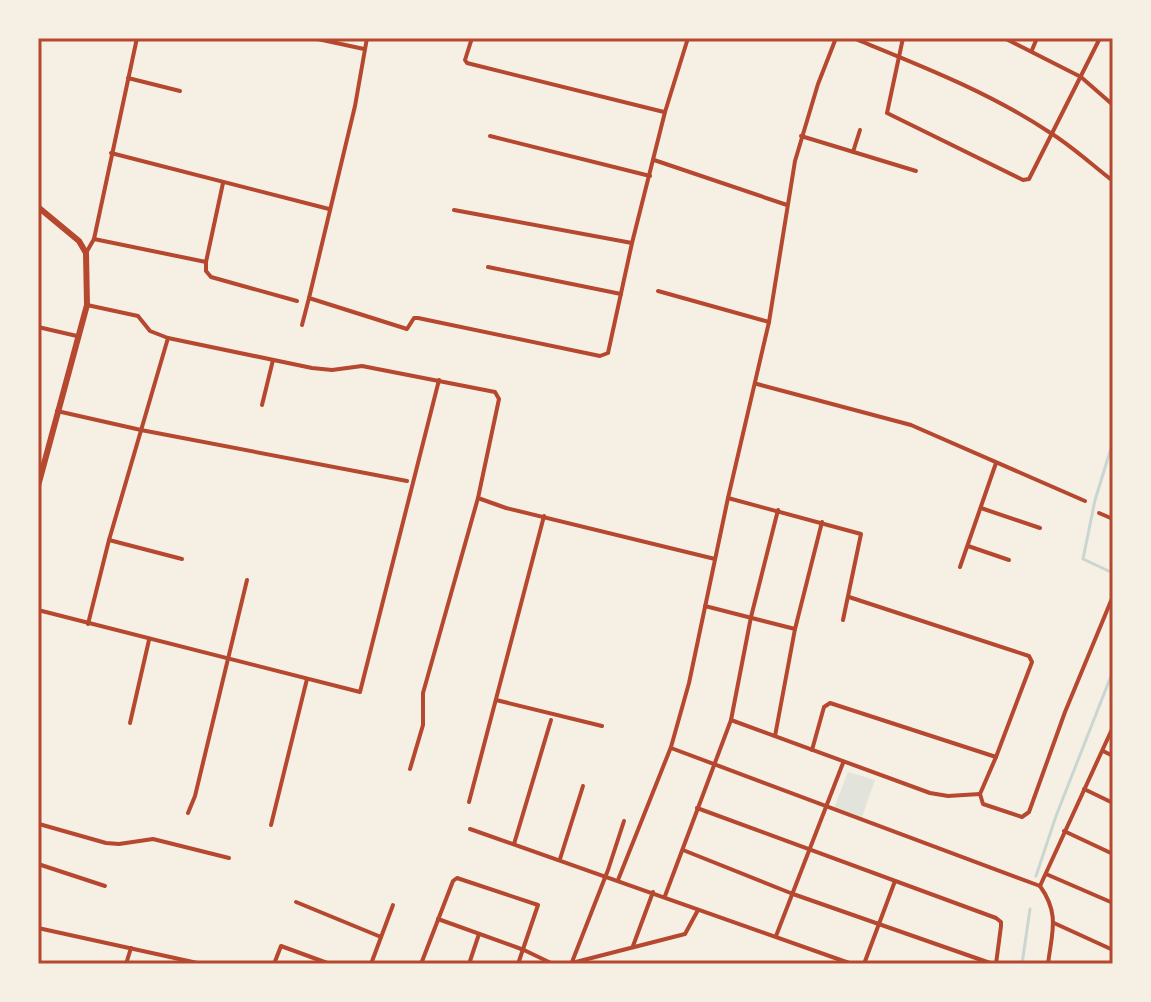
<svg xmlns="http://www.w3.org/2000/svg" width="1151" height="1002" font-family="Helvetica,sans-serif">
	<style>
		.green { fill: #e2e4dc }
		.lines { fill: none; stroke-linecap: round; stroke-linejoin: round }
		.stream { stroke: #c9d6d2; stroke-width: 3 }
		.minor { stroke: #b5482f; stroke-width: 4 }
		.secondary { stroke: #b5482f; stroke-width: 6 }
		.neatline { fill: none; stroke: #b5482f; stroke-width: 3 }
	</style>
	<rect width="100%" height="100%" fill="#f6efe4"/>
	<polygon class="green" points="848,772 875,780 862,817 834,808"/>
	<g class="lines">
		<g class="stream">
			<polyline points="1113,442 1095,500 1083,559 1113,573"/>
			<polyline points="1036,876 1056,816 1113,671"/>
			<polyline points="1022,964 1030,909"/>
		</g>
		<g class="minor">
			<polyline points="313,38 364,49"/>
			<polyline points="367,38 355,106 309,298 407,329 414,318 418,318 600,356 608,353 632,243 665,112 688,38"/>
			<polyline points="472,38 465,60 467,63 664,112"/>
			<path d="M853 38C919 65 989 92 1049 132 1072 146 1092 165 1113 181"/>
			<polyline points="903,38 887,113 1023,180 1029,179 1100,38"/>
			<polyline points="1004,38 1081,77 1113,105"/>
			<polyline points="1032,50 1037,38"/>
			<polyline points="128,78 180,91"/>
			<polyline points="490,136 650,176"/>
			<polyline points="801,136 916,171"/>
			<polyline points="853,152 860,130"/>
			<polyline points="111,153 329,209"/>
			<polyline points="654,160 787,205"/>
			<polyline points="454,210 632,243"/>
			<polyline points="94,239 206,262 223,183"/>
			<polyline points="86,253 94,239 137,38"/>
			<polyline points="206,262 206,271 211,277 297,301"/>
			<polyline points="488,267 621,294"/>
			<polyline points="658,291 769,322"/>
			<polyline points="87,305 138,316 150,331 168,338 109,540 88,624"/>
			<polyline points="302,325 309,298"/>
			<polyline points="38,327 77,336"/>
			<polyline points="168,338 312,368 332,370 362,366 495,392 499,399 478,498 506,508 715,559"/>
			<polyline points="757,384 911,425 1085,501"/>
			<polyline points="262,405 273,360"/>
			<polyline points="57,411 141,430 407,481"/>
			<polyline points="728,498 861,534 843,620"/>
			<polyline points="981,508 1040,528"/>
			<polyline points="1099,513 1113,519"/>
			<polyline points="109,540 182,559"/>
			<polyline points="968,546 1009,560"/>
			<polyline points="960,567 996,463"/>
			<polyline points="705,606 795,629"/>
			<polyline points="38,610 360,692 439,380"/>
			<polyline points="496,700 602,726"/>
			<polyline points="731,720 930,793 948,796 980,794"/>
			<polyline points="130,723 149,640"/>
			<polyline points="775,736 795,629 822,522"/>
			<polyline points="671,748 1040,886"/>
			<polyline points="812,750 824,707 830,703 996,757 1032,662 1029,656 849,597"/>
			<polyline points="1103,751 1113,756"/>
			<polyline points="410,769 423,725 423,693 478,498"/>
			<polyline points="1084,789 1113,803"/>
			<polyline points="980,794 983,804 1022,817 1029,812 1065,712 1113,596"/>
			<polyline points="980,794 996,757"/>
			<polyline points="469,802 544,516"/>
			<polyline points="697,808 996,918 1001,922 1001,926 996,964"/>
			<polyline points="188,813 195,796 247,580"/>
			<polyline points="271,825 307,679"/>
			<polyline points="38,827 39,824 106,843 119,844 153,839 229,858"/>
			<polyline points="470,829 852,964"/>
			<polyline points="1064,831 1113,854"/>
			<polyline points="514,844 551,720"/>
			<polyline points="683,850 793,894 993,964"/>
			<polyline points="560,859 583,786"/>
			<polyline points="38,864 105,886"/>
			<polyline points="1046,874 1113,903"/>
			<polyline points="618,880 671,747 689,683 728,498 769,322 795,161 818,84 836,38"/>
			<polyline points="1040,886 1113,727"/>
			<path d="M1040 886C1060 914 1052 932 1048 964"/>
			<polyline points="665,896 731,720 751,617 778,510"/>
			<polyline points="296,902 381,937"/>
			<polyline points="438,919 524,950 553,964"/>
			<polyline points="1054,923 1113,950"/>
			<polyline points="38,928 202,964"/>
			<polyline points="776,936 843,763"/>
			<polyline points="633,946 653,892"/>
			<polyline points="572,962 608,870 624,821"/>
			<polyline points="126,964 131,948"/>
			<polyline points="274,964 281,946 330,964"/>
			<polyline points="371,964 393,905"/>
			<polyline points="421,964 453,881 457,878 538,905 518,964"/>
			<polyline points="469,964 479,934"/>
			<polyline points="568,964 685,934 698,910"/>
			<polyline points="864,964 895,881"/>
		</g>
		<polyline class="secondary" points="38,207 79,241 86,253 87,305 38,486"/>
	</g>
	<rect width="1151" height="1002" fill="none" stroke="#f6efe4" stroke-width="80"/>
	<rect x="40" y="40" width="1071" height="922" class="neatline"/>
</svg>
